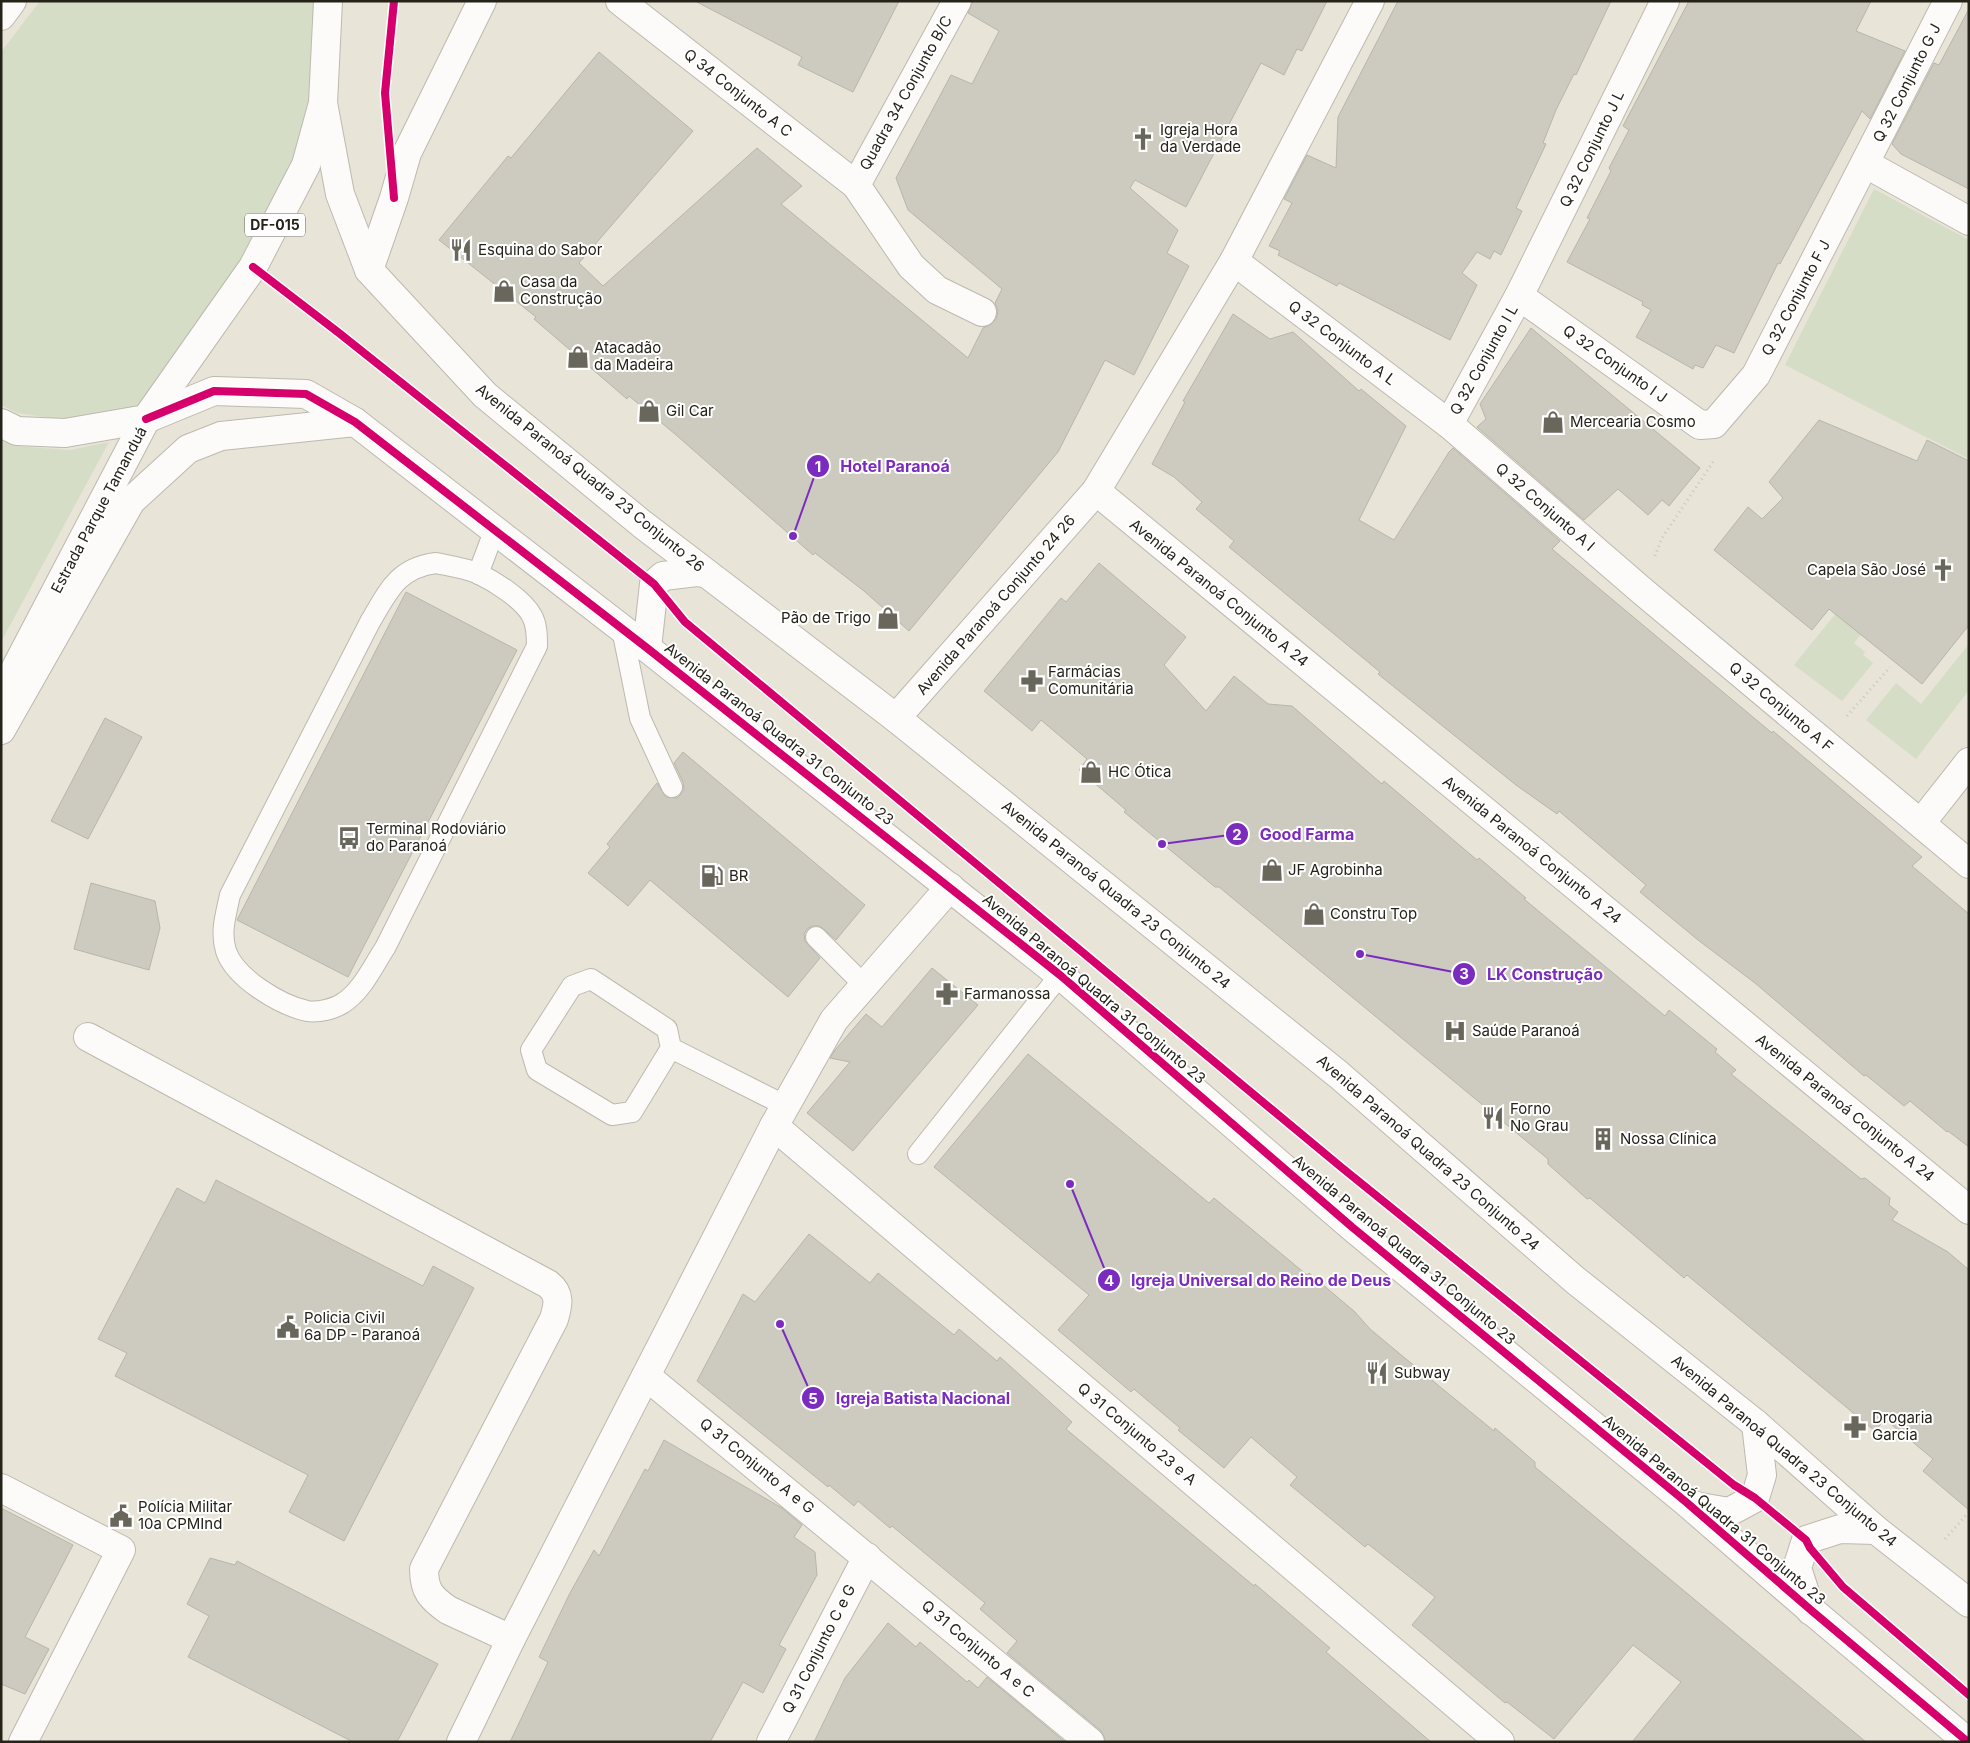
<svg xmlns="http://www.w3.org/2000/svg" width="1970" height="1743" font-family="Inter,sans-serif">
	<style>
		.green { fill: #d6ddc7 }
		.building { fill: #cdcabf; stroke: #b8b5ab }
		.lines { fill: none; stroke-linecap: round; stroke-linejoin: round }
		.service-casing { stroke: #bdb9af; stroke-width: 22 }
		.minor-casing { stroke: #bdb9af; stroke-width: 30 }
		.tertiary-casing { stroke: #bdb9af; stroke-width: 30 }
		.primary-casing { stroke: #bdb9af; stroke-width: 30 }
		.path { stroke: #c8c7c2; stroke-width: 3; stroke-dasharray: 1 4; stroke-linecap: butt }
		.service { stroke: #fcfbf9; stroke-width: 20 }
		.minor { stroke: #fcfbf9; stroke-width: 28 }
		.tertiary { stroke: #fcfbf9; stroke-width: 28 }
		.primary { stroke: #fcfbf9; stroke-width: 28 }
		.cycleway-casing { stroke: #fff; stroke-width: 11 }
		.cycleway { stroke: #d6006c; stroke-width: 8 }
		.labels { text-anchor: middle; stroke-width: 4; stroke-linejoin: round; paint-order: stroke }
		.shield { fill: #fff; stroke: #66645e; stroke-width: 1 }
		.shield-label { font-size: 14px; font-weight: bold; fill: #242219 }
		.street-label { font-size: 15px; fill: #242219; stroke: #fff }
		.poi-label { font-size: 15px; fill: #242219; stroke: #fff; text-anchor: start }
		.leader { fill: none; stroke: #7b2cbf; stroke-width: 2 }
		.callout-dot { fill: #7b2cbf; stroke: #fff; stroke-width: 2 }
		.mark-label { font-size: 15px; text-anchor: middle; font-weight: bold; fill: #fff }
		.callout-label { font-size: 16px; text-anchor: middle; font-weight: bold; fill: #7b2cbf; stroke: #fff; stroke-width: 4; stroke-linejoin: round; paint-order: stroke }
	</style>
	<rect width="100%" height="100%" fill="#e8e4d7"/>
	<g class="green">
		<polygon points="40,1 318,1 313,100 293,157 244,262 144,405 65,420 17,413 1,405 1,52"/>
		<polygon points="1874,189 1969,240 1969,459 1785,365"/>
		<polygon points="1,438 15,446 70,450 109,442 1,642"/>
		<polygon points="1957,516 1854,643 1865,652 1863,655 1873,663 1842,701 1794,665 1893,543"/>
		<polygon points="1969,644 1969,690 1916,759 1866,720 1896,683 1921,704"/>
	</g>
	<g class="building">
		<polygon points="695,1 899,1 853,92 798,65 802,57"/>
		<polygon points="973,1 1327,1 1302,51 1297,49 1284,75 1261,63 1186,207 1135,180 1130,188 1178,230 1167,253 1189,266 1134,375 1105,360 1058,452 909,631 864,591 815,553 813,555 675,434 629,396 627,399 534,319 536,317 439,240 508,156 511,158 599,52 693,131 579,263 603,286 757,148 802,186 781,204 968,358 983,328 990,325 996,319 998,311 995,303 1002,289 908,210 896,178 951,75 972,84 999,31 968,13"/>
		<polygon points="1398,1 1611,1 1576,75 1574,74 1556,110 1543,143 1546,144 1516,208 1522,211 1501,255 1494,251 1490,259 1477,252 1462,273 1477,285 1450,340 1339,283 1337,286 1278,255 1280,251 1269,246 1292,203 1284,199 1307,155 1336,168 1338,117"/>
		<polygon points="1689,1 1871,1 1856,31 1905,51 1870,119 1862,111 1780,264 1778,263 1734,353 1716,345 1703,368 1695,365 1693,369 1636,337 1651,310 1642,305 1643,302 1567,262 1590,219 1587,218 1611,171 1609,168 1629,130 1623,126"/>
		<polygon points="1969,9 1969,189 1901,154 1892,144 1934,63 1939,65"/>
		<polygon points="1233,314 1270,339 1293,332 1359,391 1361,389 1406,426 1359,520 1394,540 1449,452 1453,448 1560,541 1552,549 1772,733 1773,731 1922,857 1912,866 1969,914 1969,1147 1948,1131 1947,1132 1910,1101 1904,1106 1866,1075 1864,1076 1755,983 1698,940 1640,892 1646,885 1559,811 1557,814 1516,785 1378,674 1380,672 1229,547 1234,541 1196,509 1202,502 1174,477 1152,464 1185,402 1183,401"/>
		<polygon points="1531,328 1700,468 1669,506 1662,500 1648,515 1618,489 1584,520 1477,427 1486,419 1480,404"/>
		<polygon points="1819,420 1917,461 1927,440 1969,461 1969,625 1922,684 1829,609 1812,630 1714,550 1748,507 1762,519 1783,498 1769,482"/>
		<polygon points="1099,563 1186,637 1164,665 1206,711 1234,676 1268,704 1292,706 1382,784 1384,781 1477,860 1479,858 1526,898 1524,899 1665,1016 1669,1010 1717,1049 1715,1052 1736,1070 1731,1074 1861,1179 1865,1178 1890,1198 1889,1205 1898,1212 1892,1220 1948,1252 1969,1270 1969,1510 1923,1471 1933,1459 1885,1419 1875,1431 1687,1275 1684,1278 1590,1198 1587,1199 1548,1164 1548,1159 1219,887 1215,887 1124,812 1126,810 1079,770 1087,759 1041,720 1032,731 984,691 1061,598 1066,602"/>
		<polygon points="406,592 517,650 348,977 237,920"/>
		<polygon points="105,718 142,737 88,839 51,821"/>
		<polygon points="683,752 865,905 836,940 820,926 812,926 807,929 804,934 805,941 820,958 788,997 650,880 628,906 588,873 610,847 607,844 657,783 666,797 677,798 681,794 684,789 683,782 674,763"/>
		<polygon points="91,883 155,901 160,928 149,970 74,949"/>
		<polygon points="932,968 978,1005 853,1151 807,1113 850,1062 830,1058 835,1050 866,1014 882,1027"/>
		<polygon points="1028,1054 1209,1203 1214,1198 1307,1275 1309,1273 1355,1312 1370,1329 1400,1354 1494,1431 1495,1428 1535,1462 1535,1467 1866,1742 1632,1742 1681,1682 1633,1645 1554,1739 1507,1702 1505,1703 1412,1625 1435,1597 1368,1544 1365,1547 1290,1485 1297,1477 1251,1437 1224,1468 1178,1430 1180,1428 1134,1389 1131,1392 1058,1330 1089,1295 934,1167"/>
		<polygon points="216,1180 423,1286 433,1266 474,1288 344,1541 289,1512 308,1475 115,1376 127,1353 98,1339 177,1188 205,1203"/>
		<polygon points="809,1234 870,1283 878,1273 954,1335 959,1329 997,1361 1000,1357 1072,1422 1066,1429 1254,1586 1255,1584 1330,1648 1326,1652 1431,1742 1105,1742 1104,1736 1100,1730 1007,1653 1017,1641 980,1609 985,1603 892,1526 890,1528 858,1501 854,1506 829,1485 828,1487 697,1381 743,1294 755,1302"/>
		<polygon points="664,1440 782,1508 802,1525 794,1537 815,1552 817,1575 779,1645 786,1649 763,1693 743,1682 710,1742 510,1742 548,1662 539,1657 570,1593 594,1550 599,1556 645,1469 648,1471"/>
		<polygon points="1,1508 73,1545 25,1637 49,1649 25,1694 1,1684"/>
		<polygon points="210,1558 235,1565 237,1561 438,1664 397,1742 353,1742 188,1657 209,1616 187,1604"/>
		<polygon points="888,1623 916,1647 920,1642 967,1682 969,1680 978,1688 987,1677 1065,1742 814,1742 845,1678"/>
	</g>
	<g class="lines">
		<defs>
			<g id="service">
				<path d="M436 563C450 566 464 568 477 573 494 581 523 599 532 616 537 625 537 636 537 646L385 948C373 966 362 991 343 1003 334 1009 318 1013 307 1011 280 1005 235 978 226 951 220 932 226 914 230 895L370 622C388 592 397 568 436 563Z"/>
				<polyline points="478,574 495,529"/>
				<polyline points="622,629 640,718 672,787"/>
				<polyline points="816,937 863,984"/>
				<polyline points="671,1048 632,1112 612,1115 537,1070 531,1050 572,986 591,979 667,1029 671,1048 786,1106"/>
				<polyline points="918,1154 1060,975"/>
			</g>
			<g id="minor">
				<polyline points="620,1 856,185 911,266 937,290 982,312"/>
				<polyline points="1866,164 1969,221"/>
				<polyline points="856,185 957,1"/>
				<polyline points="1234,261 1449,424 1641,590 1969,864"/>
				<polyline points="369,270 394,198 407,153 482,1"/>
				<polyline points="1519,296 1700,425 1714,424 1756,375 1948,1"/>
				<polyline points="1449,424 1519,296 1665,1"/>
				<polyline points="1096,491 1969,1210"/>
				<polyline points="896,718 1096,491 1234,261 1370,1"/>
				<polyline points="1921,823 1969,762"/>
				<path d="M88 1037 548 1284C561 1294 558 1305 554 1319L424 1569C424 1591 431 1598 448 1610L511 1639"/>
				<polyline points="774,1126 1500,1742"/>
				<polyline points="646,1376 1090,1742"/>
				<polyline points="1,1488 121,1550 23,1742"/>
				<polyline points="461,1742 511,1639 774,1126 834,1020 950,887"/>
				<polyline points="771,1742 867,1557"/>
			</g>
			<g id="tertiary">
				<polyline points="323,103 340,194 369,270 485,395 642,524 896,718 1339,1075 1575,1280 1756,1424 1876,1530 1969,1603"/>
				<polyline points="146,419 214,391 306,394 355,422 647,648 1060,975 1352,1227 1686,1502 1812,1611 1968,1742"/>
				<polyline points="647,648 654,584 663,576 697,572 705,573"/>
				<polyline points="1690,1504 1700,1507 1729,1512 1755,1498 1762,1475 1756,1424"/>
				<polyline points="1811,1611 1797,1568 1806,1540 1840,1529 1876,1530"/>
			</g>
			<g id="primary">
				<polyline points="1,16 12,1"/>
				<polyline points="1,423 17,431 65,433 146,419"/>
				<polyline points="1,696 146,419 253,267 306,165 323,103 328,1"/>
				<polyline points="1,730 131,501 188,449 221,436 355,422"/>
			</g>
		</defs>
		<use href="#service" class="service-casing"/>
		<use href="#minor" class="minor-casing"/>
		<use href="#tertiary" class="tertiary-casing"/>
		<use href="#primary" class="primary-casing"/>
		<g class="path">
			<polyline points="1655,556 1662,538 1715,459"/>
			<polyline points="1847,716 1890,667"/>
			<polyline points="1945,1539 1969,1512"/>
		</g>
		<use href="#service" class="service"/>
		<use href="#minor" class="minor"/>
		<use href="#tertiary" class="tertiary"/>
		<use href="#primary" class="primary"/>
		<defs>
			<g id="cycleway">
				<polyline points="394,1 385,93 394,198"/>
				<polyline points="253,267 339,333 654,584 685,622 1341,1167 1734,1485 1755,1498 1806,1540 1810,1548 1843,1587 1969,1695"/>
				<polyline points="146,419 214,391 306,394 355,422 647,648 1060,975 1352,1227 1686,1502 1812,1611 1968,1742"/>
			</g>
		</defs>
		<use href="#cycleway" class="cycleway-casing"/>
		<use href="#cycleway" class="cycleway"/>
	</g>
	<defs>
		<symbol id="church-bare" viewBox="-9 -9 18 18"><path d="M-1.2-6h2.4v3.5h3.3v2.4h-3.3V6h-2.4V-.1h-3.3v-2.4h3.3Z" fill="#69665c" stroke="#fff" stroke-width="2.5" paint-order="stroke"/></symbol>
		<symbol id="restaurant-bare" viewBox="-9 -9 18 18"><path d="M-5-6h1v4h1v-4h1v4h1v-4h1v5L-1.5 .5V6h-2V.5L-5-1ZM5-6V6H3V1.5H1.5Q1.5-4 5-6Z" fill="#69665c" stroke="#fff" stroke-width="2.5" paint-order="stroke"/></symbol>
		<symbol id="shop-bare" viewBox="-9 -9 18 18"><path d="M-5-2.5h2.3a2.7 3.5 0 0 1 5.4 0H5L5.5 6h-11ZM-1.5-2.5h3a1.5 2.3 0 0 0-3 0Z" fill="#69665c" stroke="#fff" stroke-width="2.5" paint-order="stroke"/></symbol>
		<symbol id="pharmacy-bare" viewBox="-9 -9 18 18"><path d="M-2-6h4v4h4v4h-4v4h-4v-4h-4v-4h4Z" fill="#69665c" stroke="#fff" stroke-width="2.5" paint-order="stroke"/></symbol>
		<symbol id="bus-bare" viewBox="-9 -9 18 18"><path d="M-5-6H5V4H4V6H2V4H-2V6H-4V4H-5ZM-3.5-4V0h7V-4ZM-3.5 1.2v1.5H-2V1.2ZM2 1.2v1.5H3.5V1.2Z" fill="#69665c" stroke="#fff" stroke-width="2.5" paint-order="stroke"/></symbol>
		<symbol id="fuel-bare" viewBox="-9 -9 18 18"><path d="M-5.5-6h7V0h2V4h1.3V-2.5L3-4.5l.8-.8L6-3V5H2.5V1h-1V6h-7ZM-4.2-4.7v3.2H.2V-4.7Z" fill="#69665c" stroke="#fff" stroke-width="2.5" paint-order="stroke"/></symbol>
		<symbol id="hospital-bare" viewBox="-9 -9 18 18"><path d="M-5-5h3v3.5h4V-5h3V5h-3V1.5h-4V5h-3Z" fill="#69665c" stroke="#fff" stroke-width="2.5" paint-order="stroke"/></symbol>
		<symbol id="building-bare" viewBox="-9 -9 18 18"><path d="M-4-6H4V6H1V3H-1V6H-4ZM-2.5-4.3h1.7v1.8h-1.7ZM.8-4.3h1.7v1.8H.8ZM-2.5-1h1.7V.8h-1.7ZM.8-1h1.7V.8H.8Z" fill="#69665c" stroke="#fff" stroke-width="2.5" paint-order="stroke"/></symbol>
		<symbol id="civic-bare" viewBox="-9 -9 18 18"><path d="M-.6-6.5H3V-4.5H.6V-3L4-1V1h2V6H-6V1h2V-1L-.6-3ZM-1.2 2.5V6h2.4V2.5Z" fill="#69665c" stroke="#fff" stroke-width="2.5" paint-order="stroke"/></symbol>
	</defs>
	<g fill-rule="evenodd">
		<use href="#church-bare" x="1127" y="123" width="32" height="32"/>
		<use href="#restaurant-bare" x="445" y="234" width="32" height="32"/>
		<use href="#shop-bare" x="488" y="275" width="32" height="32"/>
		<use href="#shop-bare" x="562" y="341" width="32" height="32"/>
		<use href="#shop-bare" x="633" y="395" width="32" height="32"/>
		<use href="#shop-bare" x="1537" y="406" width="32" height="32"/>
		<use href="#church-bare" x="1927" y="554" width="32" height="32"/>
		<use href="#shop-bare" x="872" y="602" width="32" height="32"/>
		<use href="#pharmacy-bare" x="1016" y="665" width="32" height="32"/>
		<use href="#shop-bare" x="1075" y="756" width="32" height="32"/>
		<use href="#bus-bare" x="333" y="822" width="32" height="32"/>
		<use href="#shop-bare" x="1256" y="854" width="32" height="32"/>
		<use href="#fuel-bare" x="696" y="860" width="32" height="32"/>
		<use href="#shop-bare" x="1298" y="898" width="32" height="32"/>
		<use href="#pharmacy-bare" x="931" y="978" width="32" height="32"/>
		<use href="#hospital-bare" x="1439" y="1015" width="32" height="32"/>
		<use href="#restaurant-bare" x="1477" y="1102" width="32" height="32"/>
		<use href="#building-bare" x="1587" y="1123" width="32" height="32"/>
		<use href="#civic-bare" x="272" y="1311" width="32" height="32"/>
		<use href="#restaurant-bare" x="1361" y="1357" width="32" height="32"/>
		<use href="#pharmacy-bare" x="1839" y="1411" width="32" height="32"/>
		<use href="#civic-bare" x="105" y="1500" width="32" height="32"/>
	</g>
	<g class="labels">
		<rect class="shield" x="245" y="213.5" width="60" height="23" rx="4"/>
		<g class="shield-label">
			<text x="275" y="230">DF-015</text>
		</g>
		<g class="street-label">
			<text transform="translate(1907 83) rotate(-63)" y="5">Q 32 Conjunto G J</text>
			<text transform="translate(738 93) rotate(38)" y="5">Q 34 Conjunto A C</text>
			<text transform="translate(906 93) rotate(-61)" y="5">Quadra 34 Conjunto B/C</text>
			<text transform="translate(1592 149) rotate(-64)" y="5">Q 32 Conjunto J L</text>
			<text transform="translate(1796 298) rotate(-62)" y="5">Q 32 Conjunto F J</text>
			<text transform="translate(1342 343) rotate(37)" y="5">Q 32 Conjunto A L</text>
			<text transform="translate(1484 360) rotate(-61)" y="5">Q 32 Conjunto I L</text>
			<text transform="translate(1615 364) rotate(35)" y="5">Q 32 Conjunto I J</text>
			<text transform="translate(590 478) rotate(39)" y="5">Avenida Paranoá Quadra 23 Conjunto 26</text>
			<text transform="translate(1545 507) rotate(41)" y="5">Q 32 Conjunto A I</text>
			<text transform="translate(99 510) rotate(-62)" y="5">Estrada Parque Tamanduá</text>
			<text transform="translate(1219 593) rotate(39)" y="5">Avenida Paranoá Conjunto A 24</text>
			<text transform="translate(996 605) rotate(-49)" y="5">Avenida Paranoá Conjunto 24 26</text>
			<text transform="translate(1781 707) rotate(40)" y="5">Q 32 Conjunto A F</text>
			<text transform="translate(779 734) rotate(38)" y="5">Avenida Paranoá Quadra 31 Conjunto 23</text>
			<text transform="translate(1532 850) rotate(39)" y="5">Avenida Paranoá Conjunto A 24</text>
			<text transform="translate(1116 895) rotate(39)" y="5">Avenida Paranoá Quadra 23 Conjunto 24</text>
			<text transform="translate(1094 989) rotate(40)" y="5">Avenida Paranoá Quadra 31 Conjunto 23</text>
			<text transform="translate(1845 1108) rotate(39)" y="5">Avenida Paranoá Conjunto A 24</text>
			<text transform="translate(1428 1153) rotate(41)" y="5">Avenida Paranoá Quadra 23 Conjunto 24</text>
			<text transform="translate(1404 1250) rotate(40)" y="5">Avenida Paranoá Quadra 31 Conjunto 23</text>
			<text transform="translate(1137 1434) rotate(40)" y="5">Q 31 Conjunto 23 e A</text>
			<text transform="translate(1784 1451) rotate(40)" y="5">Avenida Paranoá Quadra 23 Conjunto 24</text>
			<text transform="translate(757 1466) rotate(39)" y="5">Q 31 Conjunto A e G</text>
			<text transform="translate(1714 1510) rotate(40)" y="5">Avenida Paranoá Quadra 31 Conjunto 23</text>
			<text transform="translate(819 1649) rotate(-63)" y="5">Q 31 Conjunto C e G</text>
			<text transform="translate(978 1649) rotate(40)" y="5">Q 31 Conjunto A e C</text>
		</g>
		<g class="poi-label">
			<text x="1160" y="135">Igreja Hora<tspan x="1160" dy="17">da Verdade</tspan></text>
			<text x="478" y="255">Esquina do Sabor</text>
			<text x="520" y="287">Casa da<tspan x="520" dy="17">Construção</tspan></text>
			<text x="594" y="353">Atacadão<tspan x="594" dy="17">da Madeira</tspan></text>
			<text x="666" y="416">Gil Car</text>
			<text x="1570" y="427">Mercearia Cosmo</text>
			<text x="1926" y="575" text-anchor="end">Capela São José</text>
			<text x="871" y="623" text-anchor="end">Pão de Trigo</text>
			<text x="1048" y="677">Farmácias<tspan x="1048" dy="17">Comunitária</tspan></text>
			<text x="1108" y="777">HC Ótica</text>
			<text x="366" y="834">Terminal Rodoviário<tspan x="366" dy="17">do Paranoá</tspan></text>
			<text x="1288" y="875">JF Agrobinha</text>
			<text x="729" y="881">BR</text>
			<text x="1330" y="919">Constru Top</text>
			<text x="964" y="999">Farmanossa</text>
			<text x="1472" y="1036">Saúde Paranoá</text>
			<text x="1510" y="1114">Forno<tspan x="1510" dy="17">No Grau</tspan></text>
			<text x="1620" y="1144">Nossa Clínica</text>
			<text x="304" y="1323">Policia Civil<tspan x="304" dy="17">6a DP - Paranoá</tspan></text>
			<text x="1394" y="1378">Subway</text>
			<text x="1872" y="1423">Drogaria<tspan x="1872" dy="17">Garcia</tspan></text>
			<text x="138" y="1512">Polícia Militar<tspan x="138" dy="17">10a CPMInd</tspan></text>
		</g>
	</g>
	<path class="leader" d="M793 536L818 466M1162 844L1237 834M1360 954L1464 974M1070 1184L1109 1280M780 1324L813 1398"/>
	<g class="callout-dot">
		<circle cx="793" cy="536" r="5"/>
		<circle cx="1162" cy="844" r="5"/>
		<circle cx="1360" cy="954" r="5"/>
		<circle cx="1070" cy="1184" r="5"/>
		<circle cx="780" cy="1324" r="5"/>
		<circle cx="818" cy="466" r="12"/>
		<circle cx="1237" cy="834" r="12"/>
		<circle cx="1464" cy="974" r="12"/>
		<circle cx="1109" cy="1280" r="12"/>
		<circle cx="813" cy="1398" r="12"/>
	</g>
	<g class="mark-label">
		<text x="818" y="472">1</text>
		<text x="1237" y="840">2</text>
		<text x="1464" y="979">3</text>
		<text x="1109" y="1286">4</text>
		<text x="813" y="1404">5</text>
	</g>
	<g class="callout-label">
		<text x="895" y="472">Hotel Paranoá</text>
		<text x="1307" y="840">Good Farma</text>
		<text x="1545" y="980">LK Construção</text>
		<text x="1261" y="1286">Igreja Universal do Reino de Deus</text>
		<text x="923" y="1404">Igreja Batista Nacional</text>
	</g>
	<rect width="1970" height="1743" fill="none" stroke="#242219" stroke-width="5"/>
</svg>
